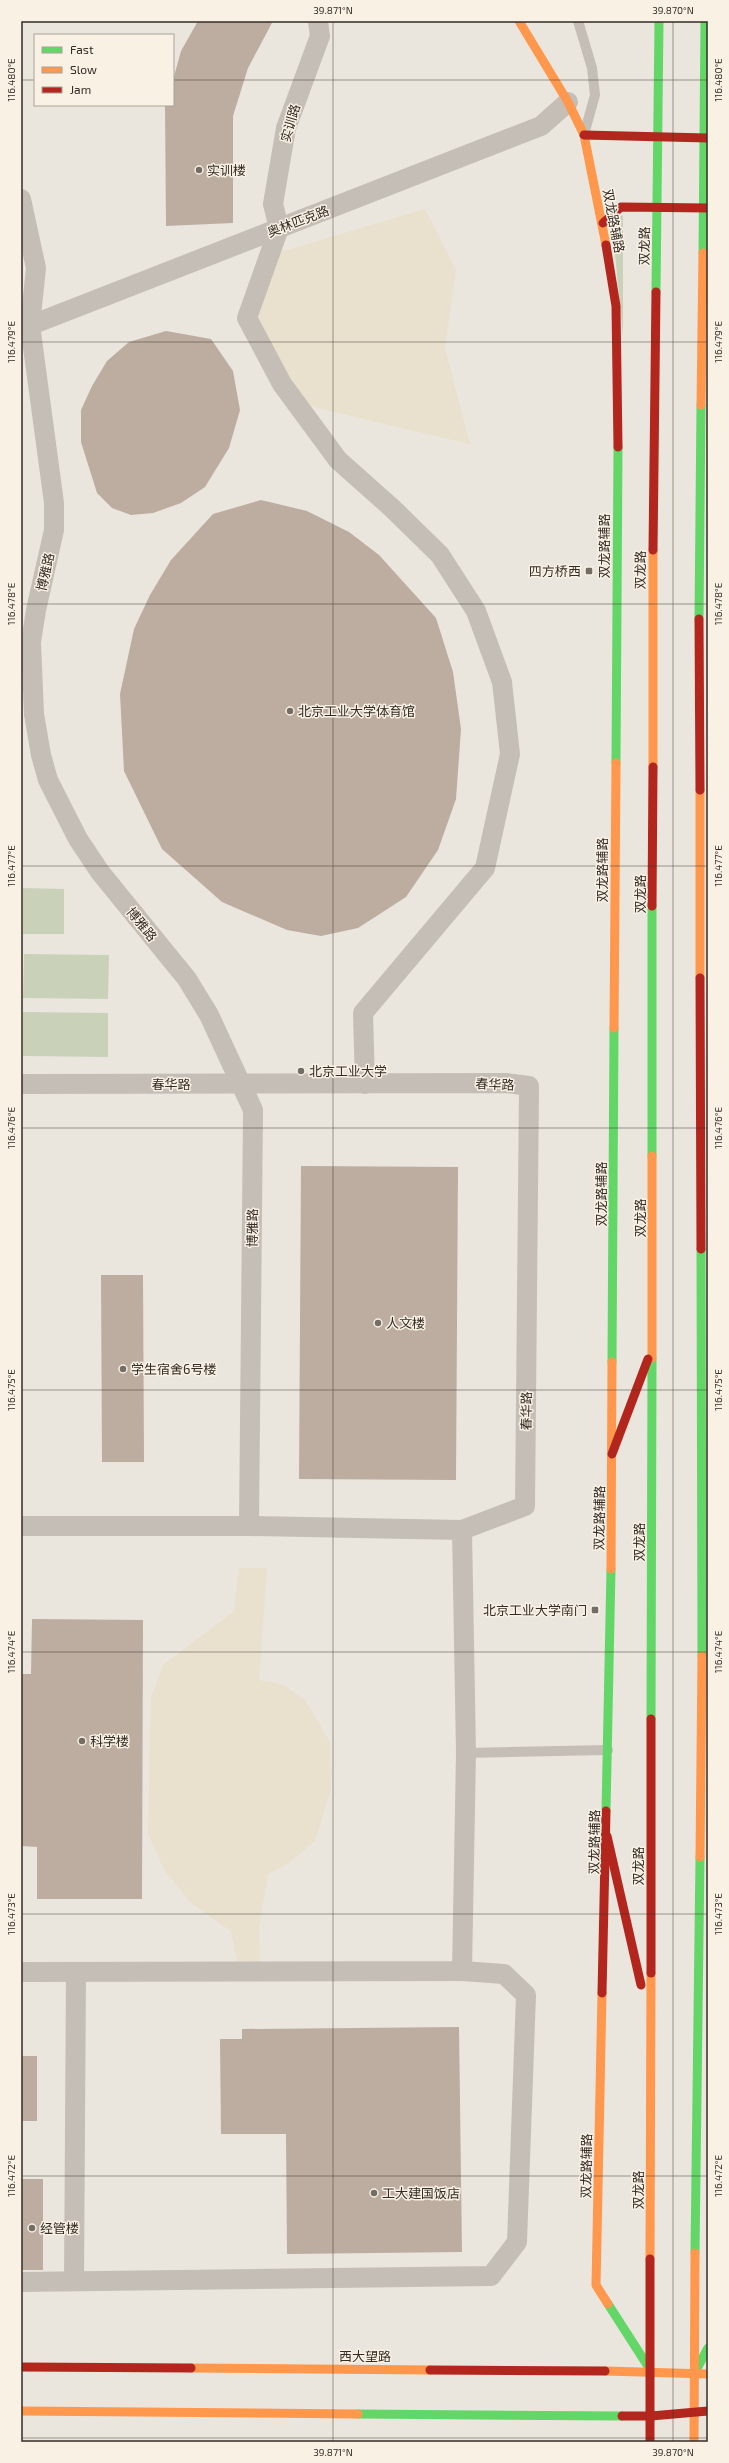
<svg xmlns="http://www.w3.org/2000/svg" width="729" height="2463" font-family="'Exo 2','Noto Sans SC',sans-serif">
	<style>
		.green { fill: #c9d1b8 }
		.plaza { fill: #e9e0cd }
		.building { fill: #bdaca0 }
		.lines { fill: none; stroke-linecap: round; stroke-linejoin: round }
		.lane { stroke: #c4beb7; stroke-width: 10 }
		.street { stroke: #c4beb7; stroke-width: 20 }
		.fast { stroke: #63d668; stroke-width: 9 }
		.slow { stroke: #ff974d; stroke-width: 9 }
		.jam { stroke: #b3261e; stroke-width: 9 }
		.ticks { fill: none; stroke: #342c26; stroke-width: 1; stroke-opacity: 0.45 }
		.poi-dot { fill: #746d66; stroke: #f8f1e4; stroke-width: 1.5 }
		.labels { text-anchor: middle; stroke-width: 3; stroke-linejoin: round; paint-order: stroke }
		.street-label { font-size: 13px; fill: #342c26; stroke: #f8f1e4 }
		.poi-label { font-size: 13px; fill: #342c26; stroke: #f8f1e4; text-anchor: start }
		.neatline { fill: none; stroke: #342c26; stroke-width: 1.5 }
		.ticks-label { font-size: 10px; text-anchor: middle; fill: #342c26 }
	</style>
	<rect width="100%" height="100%" fill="#eae6de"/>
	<g class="green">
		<polygon points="623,215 623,336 612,223"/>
		<polygon points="23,888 64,889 64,934 23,934"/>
		<polygon points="24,954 109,955 108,999 23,998"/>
		<polygon points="23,1012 108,1013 108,1057 23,1056"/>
	</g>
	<g class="plaza">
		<polygon points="425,209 456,270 445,348 470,444 296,403 249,322 270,255"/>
		<polygon points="239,1568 267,1568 259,1680 284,1685 306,1701 330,1742 331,1790 315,1841 289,1863 268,1874 259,1928 261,1978 239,1972 231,1931 192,1904 164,1870 148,1834 151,1698 163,1665 234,1611"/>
	</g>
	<g class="building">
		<polygon points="198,21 273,21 248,68 233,116 233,223 166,226 165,105 173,105 173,80 181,51"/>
		<polygon points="166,331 211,339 233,371 240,410 229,448 205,487 181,503 153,513 131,515 112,508 97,493 81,442 81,410 92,386 107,361 129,342"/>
		<polygon points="261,500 307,511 349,532 379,555 436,618 453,672 461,729 456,799 438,850 406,897 358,928 321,936 287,930 222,902 162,849 124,771 120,694 134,629 150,595 171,560 213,514"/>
		<polygon points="301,1166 458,1167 456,1480 299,1479"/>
		<polygon points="101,1275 143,1275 144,1462 102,1462"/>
		<polygon points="32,1619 143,1620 142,1899 37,1899 37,1847 21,1846 21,1674 31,1674"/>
		<polygon points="459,2027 462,2252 287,2254 286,2134 221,2134 220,2039 242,2039 242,2029"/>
		<rect x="21" y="2056" width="16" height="65"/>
		<rect x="21" y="2179" width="22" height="91"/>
	</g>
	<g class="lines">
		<g class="lane">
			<polyline points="578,21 592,68 595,95 585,131"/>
			<polyline points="466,1753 608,1750"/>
		</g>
		<g class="street">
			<polyline points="318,21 320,36 286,128 273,204 279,228 247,318 282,384 338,460 392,508 440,555 476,611 502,682 510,754 485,868 363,1013 365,1084"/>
			<polyline points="21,199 36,268 30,325 54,503 54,530 36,610 31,642 34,714 41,755 48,780 78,839 100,872 187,979 209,1015 253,1110 249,1526"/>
			<polyline points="21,329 541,126 568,102"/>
			<polyline points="21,1084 506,1083 529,1086 525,1506 462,1530"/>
			<polyline points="21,1526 249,1526 462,1530 466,1753 462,1971 21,1972"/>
			<polyline points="74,2281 76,1972"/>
			<polyline points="21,2282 491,2276 517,2242 526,1995 504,1974 462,1971"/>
		</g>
		<g class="fast">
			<polyline points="703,253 705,21"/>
			<polyline points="656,292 659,21"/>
			<polyline points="699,619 701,405"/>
			<polyline points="616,763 618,447"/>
			<polyline points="652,1156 652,906"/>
			<polyline points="701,1249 702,1656"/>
			<polyline points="612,1362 614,1028"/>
			<polyline points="651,1719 652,1358"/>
			<polyline points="606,1811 611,1569"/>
			<polyline points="695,2253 700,1857"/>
			<polyline points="608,2304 651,2371"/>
			<polyline points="694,2374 708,2348"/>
			<polyline points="358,2414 622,2416"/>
		</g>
		<g class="slow">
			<polyline points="519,21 568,102 584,135 606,245"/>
			<polyline points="701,405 703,253"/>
			<polyline points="653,767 653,550"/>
			<polyline points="700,790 700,978"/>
			<polyline points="614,1028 616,763"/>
			<polyline points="652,1358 652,1156"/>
			<polyline points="611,1569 612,1362"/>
			<polyline points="700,1857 702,1656"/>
			<polyline points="602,1993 596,2285 608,2304"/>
			<polyline points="650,2259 651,1973"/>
			<polyline points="191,2368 430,2370"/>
			<polyline points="605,2371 708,2374"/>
			<polyline points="21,2411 358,2414"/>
			<polyline points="694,2442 695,2253"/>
		</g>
		<g class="jam">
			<polyline points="584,135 708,138"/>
			<polyline points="603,223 621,207 708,208"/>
			<polyline points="606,245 616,306 618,447"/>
			<polyline points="653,550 656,292"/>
			<polyline points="699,619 700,790"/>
			<polyline points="652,906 653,767"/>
			<polyline points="700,978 701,1249"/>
			<polyline points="612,1454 648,1359"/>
			<polyline points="607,1836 641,1985"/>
			<polyline points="651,1973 651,1719"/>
			<polyline points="602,1993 606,1811"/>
			<polyline points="21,2367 191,2368"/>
			<polyline points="430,2370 605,2371"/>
			<polyline points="622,2416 651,2416 708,2411"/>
			<polyline points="650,2442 650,2259"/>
		</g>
	</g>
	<path class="ticks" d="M333 21V2442M673 21V2442M21 80H35M173 80H708M21 342H708M21 604H708M21 866H708M21 1128H708M21 1390H708M21 1652H708M21 1914H708M21 2176H708M21 2438H708"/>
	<g class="poi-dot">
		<circle cx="199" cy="170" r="4"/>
		<rect x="585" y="567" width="8" height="8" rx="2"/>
		<circle cx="290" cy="711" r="4"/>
		<circle cx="301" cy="1071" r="4"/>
		<circle cx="378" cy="1323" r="4"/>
		<circle cx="123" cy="1369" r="4"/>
		<rect x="591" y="1606" width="8" height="8" rx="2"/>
		<circle cx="82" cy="1741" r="4"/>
		<circle cx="374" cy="2193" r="4"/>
		<circle cx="32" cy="2228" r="4"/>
	</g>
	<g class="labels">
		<g class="street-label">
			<text transform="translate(290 123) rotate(-74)" y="5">实训路</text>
			<text transform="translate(298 221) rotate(-21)" y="5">奥林匹克路</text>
			<text transform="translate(614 221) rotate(79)" y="5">双龙路辅路</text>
			<text transform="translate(644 246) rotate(-89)" y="5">双龙路</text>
			<text transform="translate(604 546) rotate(-90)" y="5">双龙路辅路</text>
			<text transform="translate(640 570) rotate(-89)" y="5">双龙路</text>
			<text transform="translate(45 572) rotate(-77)" y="5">博雅路</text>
			<text transform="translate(602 870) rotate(-90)" y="5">双龙路辅路</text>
			<text transform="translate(640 894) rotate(-90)" y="5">双龙路</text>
			<text transform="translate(142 924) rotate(51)" y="5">博雅路</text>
			<text x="171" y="1089">春华路</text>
			<text transform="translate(495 1084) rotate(2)" y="5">春华路</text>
			<text transform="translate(601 1194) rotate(-90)" y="5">双龙路辅路</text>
			<text transform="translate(640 1218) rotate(-90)" y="5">双龙路</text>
			<text transform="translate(252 1228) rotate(-89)" y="5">博雅路</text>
			<text transform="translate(526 1411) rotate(-89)" y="5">春华路</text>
			<text transform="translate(599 1518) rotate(-89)" y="5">双龙路辅路</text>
			<text transform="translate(639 1542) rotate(-90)" y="5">双龙路</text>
			<text transform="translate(594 1842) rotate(-89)" y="5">双龙路辅路</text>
			<text transform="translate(638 1866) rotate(-90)" y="5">双龙路</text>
			<text transform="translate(586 2166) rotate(-89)" y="5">双龙路辅路</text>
			<text transform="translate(638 2190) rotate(-90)" y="5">双龙路</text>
			<text x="365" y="2361">西大望路</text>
		</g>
		<g class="poi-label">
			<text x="207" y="175">实训楼</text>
			<text x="581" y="576" text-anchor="end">四方桥西</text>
			<text x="298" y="716">北京工业大学体育馆</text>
			<text x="309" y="1076">北京工业大学</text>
			<text x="386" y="1328">人文楼</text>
			<text x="131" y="1374">学生宿舍6号楼</text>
			<text x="587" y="1615" text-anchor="end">北京工业大学南门</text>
			<text x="90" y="1746">科学楼</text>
			<text x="382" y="2198">工大建国饭店</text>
			<text x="40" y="2233">经管楼</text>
		</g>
	</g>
	<rect width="729" height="2463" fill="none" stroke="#f8f1e4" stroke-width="44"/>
	<rect x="34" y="34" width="140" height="72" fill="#f8f1e4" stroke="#aaa298"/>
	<rect x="42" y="47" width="20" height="6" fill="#63d668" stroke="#aaa298"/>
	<text x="70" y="54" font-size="12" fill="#342c26">Fast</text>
	<rect x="42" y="67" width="20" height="6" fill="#ff974d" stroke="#aaa298"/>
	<text x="70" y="74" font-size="12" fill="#342c26">Slow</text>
	<rect x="42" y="87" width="20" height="6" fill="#b3261e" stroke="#aaa298"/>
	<text x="70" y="94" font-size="12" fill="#342c26">Jam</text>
	<rect x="22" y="22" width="685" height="2419" class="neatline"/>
	<g class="ticks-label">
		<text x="333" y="14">39.871°N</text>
		<text x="673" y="14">39.870°N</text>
		<text transform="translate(718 80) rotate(-90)" y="4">116.480°E</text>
		<text transform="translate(11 80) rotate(-90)" y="4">116.480°E</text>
		<text transform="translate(718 342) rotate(-90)" y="4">116.479°E</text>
		<text transform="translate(11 342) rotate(-90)" y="4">116.479°E</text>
		<text transform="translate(718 604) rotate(-90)" y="4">116.478°E</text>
		<text transform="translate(11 604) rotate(-90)" y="4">116.478°E</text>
		<text transform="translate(718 866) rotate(-90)" y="4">116.477°E</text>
		<text transform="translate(11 866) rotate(-90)" y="4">116.477°E</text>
		<text transform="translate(718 1128) rotate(-90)" y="4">116.476°E</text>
		<text transform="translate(11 1128) rotate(-90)" y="4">116.476°E</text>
		<text transform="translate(11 1390) rotate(-90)" y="4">116.475°E</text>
		<text transform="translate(718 1390) rotate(-90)" y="4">116.475°E</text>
		<text transform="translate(11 1652) rotate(-90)" y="4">116.474°E</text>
		<text transform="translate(718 1652) rotate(-90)" y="4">116.474°E</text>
		<text transform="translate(718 1914) rotate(-90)" y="4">116.473°E</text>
		<text transform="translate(11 1914) rotate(-90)" y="4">116.473°E</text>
		<text transform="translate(718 2176) rotate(-90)" y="4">116.472°E</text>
		<text transform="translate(11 2176) rotate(-90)" y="4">116.472°E</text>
		<text x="333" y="2456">39.871°N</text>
		<text x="673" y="2456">39.870°N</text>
	</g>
</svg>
